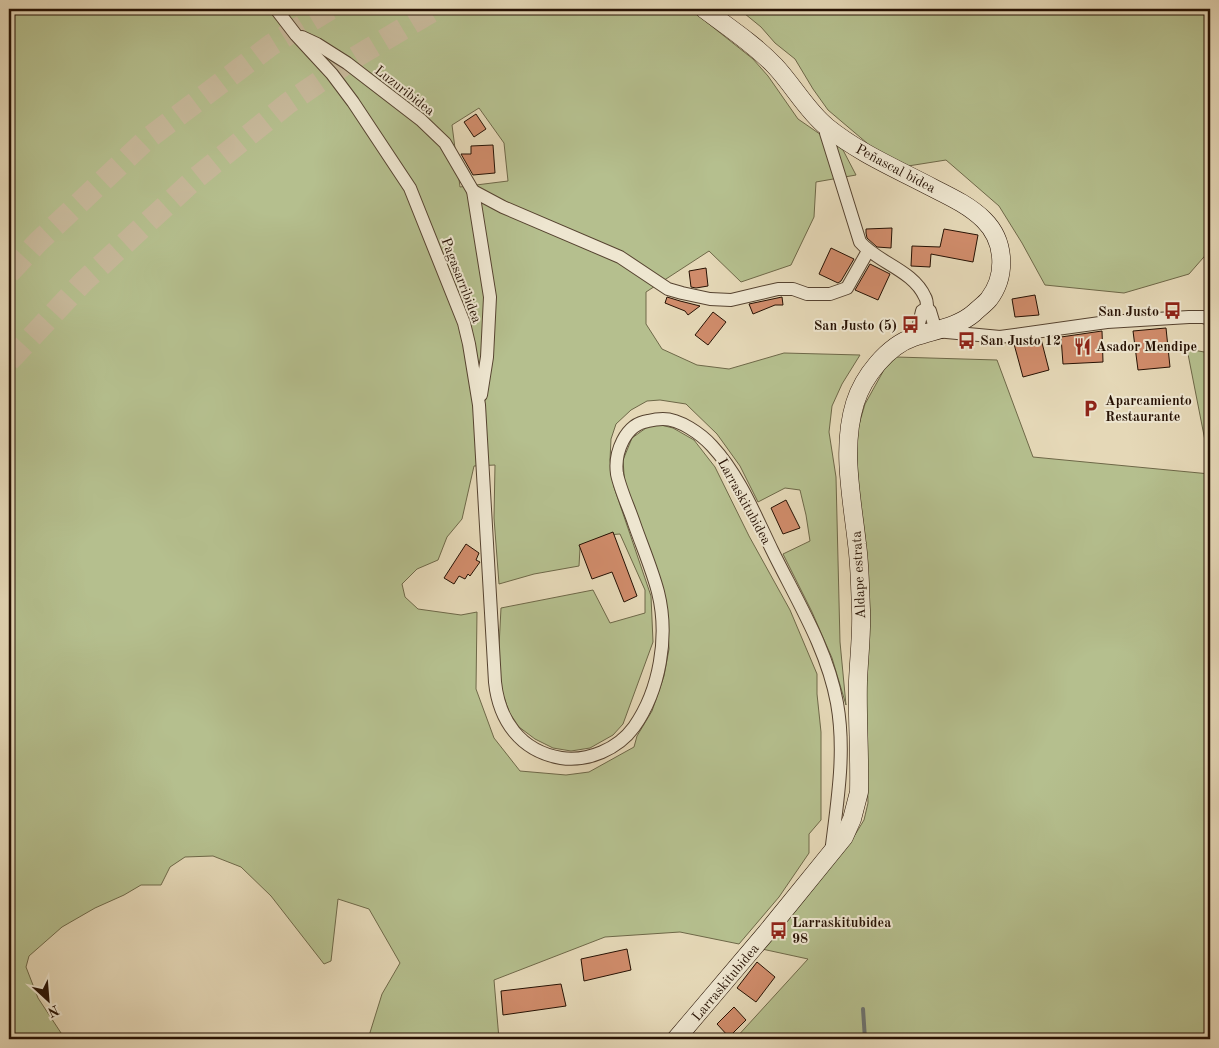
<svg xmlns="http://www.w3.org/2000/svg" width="1219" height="1048" font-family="'Old Standard TT',serif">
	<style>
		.green { fill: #b5bf8e; stroke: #6e6848; fill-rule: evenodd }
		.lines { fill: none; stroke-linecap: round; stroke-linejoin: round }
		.stream { stroke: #6d7471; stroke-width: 4 }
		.building { fill: #d08c6b; stroke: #261103 }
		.highway-tunnel { stroke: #c8ba9c; stroke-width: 22; stroke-dasharray: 22 11; stroke-linecap: butt }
		.street-casing { stroke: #564330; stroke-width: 14 }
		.secondary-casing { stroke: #261103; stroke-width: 19 }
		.street { stroke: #eee6d0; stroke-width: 12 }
		.secondary { stroke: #eee6d0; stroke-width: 18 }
		.labels { text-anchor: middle; stroke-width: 4; stroke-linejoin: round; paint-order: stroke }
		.street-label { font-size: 14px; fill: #261103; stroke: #eee6d0 }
		.poi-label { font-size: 14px; font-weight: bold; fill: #261103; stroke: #eee6d0; text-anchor: start }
	</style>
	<rect width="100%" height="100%" fill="#e5d8b7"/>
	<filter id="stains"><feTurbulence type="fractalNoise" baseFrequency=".004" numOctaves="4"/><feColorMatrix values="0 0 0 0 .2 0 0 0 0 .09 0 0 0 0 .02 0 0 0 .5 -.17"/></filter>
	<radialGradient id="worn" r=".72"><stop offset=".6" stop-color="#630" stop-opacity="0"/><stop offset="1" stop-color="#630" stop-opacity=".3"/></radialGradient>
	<g class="green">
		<path d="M9 9H690L753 59 768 76 798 119 843 150 856 175 816 182 814 217 791 265 741 282 709 251 646 292V324L662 349 697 365 729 369 784 353 860 355 842 384 832 406 829 432 836 477 840 642 846 705 832 658 812 612 783 554 810 541 806 515 800 490 785 488 758 502 740 466 717 434 686 404 660 400 647 401 631 410 616 424 611 439 610 460 614 487 651 596 653 642 623 724 613 735 590 748 571 751 553 748 535 739 519 727 509 712 501 689 498 666 501 608 593 590 610 623 645 613V590L620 534 606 535 580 548 579 566 534 574 499 584 494 518 495 465 474 466 462 519 447 537 438 560 417 569 402 584 405 597 418 609 461 615 477 612 476 689 494 738 520 771 566 775 589 772 634 747 637 736 652 711 664 676 669 649 667 612 625 488 623 460 632 438 653 423 673 428 694 440 715 467 749 536 790 610 817 674V694L821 732V820L809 834V853L779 897 739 944 680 932 605 937 494 980 499 1039H368L382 994 400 963 369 909 338 899 331 961 324 964 271 896 241 867 213 856 185 857 170 867 161 885H141L124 895 95 908 62 927 29 956 26 967 38 998 65 1039H9ZM479 108 504 143 508 181 460 187 452 125Z"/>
		<polygon points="739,9 1210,9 1210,250 1189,274 1124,293 1045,285 1022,243 999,206 946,160 908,166 874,149 828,110 813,89 795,59 775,43 761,27"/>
		<polygon points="1187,349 1210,353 1210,466"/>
		<polygon points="896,357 997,360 1033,457 1210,474 1210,1039 735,1039 808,959 762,949 850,843 864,820 868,803 859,499 856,444 858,428 865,404 885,368"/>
	</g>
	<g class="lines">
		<polyline class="stream" points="863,1009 865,1039"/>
	</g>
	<g class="building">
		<polygon points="476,114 486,129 474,137 464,122"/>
		<polygon points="493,145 495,173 473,175 461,154 471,154 471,146"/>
		<polygon points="892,228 891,248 877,247 867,238 866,233 866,229"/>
		<polygon points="944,229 978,235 973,262 931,254 930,267 911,266 912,246 940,247"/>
		<polygon points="831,248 854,259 841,281 838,283 819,274"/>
		<polygon points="870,264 890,274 878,300 855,290"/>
		<polygon points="706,268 708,286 696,288 691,287 689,271"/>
		<polygon points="1035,295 1039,315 1015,317 1012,299"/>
		<polygon points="667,297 680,301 700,306 688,315 685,311 665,303"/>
		<polygon points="782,297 783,305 775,305 753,314 749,304"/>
		<polygon points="713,312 726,322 708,345 695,335"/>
		<polygon points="1166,328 1170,367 1138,370 1133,331"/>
		<polygon points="1102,331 1103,362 1063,364 1061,337"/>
		<polygon points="1041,339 1049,370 1023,377 1014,344"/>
		<polygon points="786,500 800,528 783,534 771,508"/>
		<polygon points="613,532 637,596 624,602 612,572 592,579 579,545"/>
		<polygon points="466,544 479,553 476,560 480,562 470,576 468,574 465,579 459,576 454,584 444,578"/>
		<polygon points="627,949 631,970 584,981 581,959"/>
		<polygon points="757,962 775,977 756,1002 737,988"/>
		<polygon points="561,984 566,1006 503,1015 501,991"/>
		<polygon points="734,1007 746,1020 729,1037 717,1024"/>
	</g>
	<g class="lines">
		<g class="highway-tunnel">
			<polyline points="9,273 38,242 146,140 271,45 330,9"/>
			<polyline points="9,361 84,281 196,178 287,104 354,58 436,9"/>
		</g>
		<defs>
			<g id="street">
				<path d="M276 9 296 35 332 74 353 102 410 188 464 323 469 344 479 405 495 682C499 720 520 751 561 758 588 762 618 749 634 727 660 690 669 636 658 592 652 569 642 546 634 523 629 508 620 489 617 474 614 453 625 424 648 421 652 420 658 419 663 419 680 419 701 434 712 446 739 475 755 515 772 550 796 599 827 648 837 703 846 753 837 803 831 853"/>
				<polyline points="302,37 317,44 347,63 421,120 445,143 473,191 490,297 487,357 481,395"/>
				<path d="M826 127V133L860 242C878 263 913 270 925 297 927 300 927 305 927 308"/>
				<polyline points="473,191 503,207 620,257 668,289 682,293 710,299 731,300 778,289 793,289 807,294 830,294 847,288 868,251"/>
				<polyline points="916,337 922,311 927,308 930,311 936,331 1000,337 1107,322 1189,317 1203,317 1210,319"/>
			</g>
			<path id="secondary" d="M676 1039 766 933 844 837 852 819 859 792C860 755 857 718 858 681 859 657 862 633 861 610 860 588 860 566 857 544 852 498 841 448 855 403 863 377 887 346 914 337 934 330 958 327 974 313 979 308 985 304 989 299 1007 275 1005 241 984 220 970 206 951 197 933 188 897 169 859 153 827 127 807 111 793 85 775 66 754 44 728 27 704 9"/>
		</defs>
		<use href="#street" class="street-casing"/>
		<use href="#secondary" class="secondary-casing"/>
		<use href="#street" class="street"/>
		<use href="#secondary" class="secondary"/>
	</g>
	<defs>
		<symbol id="bus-bare" viewBox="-9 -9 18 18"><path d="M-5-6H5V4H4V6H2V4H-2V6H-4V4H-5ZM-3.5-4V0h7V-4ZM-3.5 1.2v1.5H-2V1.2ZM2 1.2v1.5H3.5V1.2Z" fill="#8f2418" stroke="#eee6d0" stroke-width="2.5" paint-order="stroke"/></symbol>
		<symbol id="restaurant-bare" viewBox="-9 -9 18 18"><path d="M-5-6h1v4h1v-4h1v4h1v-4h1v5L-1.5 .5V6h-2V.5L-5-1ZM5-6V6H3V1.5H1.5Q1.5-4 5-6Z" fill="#8f2418" stroke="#eee6d0" stroke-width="2.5" paint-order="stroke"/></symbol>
		<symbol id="parking-bare" viewBox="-9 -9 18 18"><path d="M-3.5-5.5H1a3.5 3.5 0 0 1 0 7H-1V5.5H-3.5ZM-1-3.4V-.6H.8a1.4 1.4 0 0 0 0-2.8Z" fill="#8f2418" stroke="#eee6d0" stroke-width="2.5" paint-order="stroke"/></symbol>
	</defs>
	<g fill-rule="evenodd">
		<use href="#bus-bare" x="1160" y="298" width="25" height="25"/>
		<use href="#bus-bare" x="898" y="312" width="25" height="25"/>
		<use href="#bus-bare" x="954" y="328" width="25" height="25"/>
		<use href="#restaurant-bare" x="1070" y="334" width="25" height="25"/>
		<use href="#parking-bare" x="1078" y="396" width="25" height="25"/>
		<use href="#bus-bare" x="766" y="918" width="25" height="25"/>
	</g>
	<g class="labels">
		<g class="street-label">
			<text transform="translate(405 90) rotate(38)" y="5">Luzuribidea</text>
			<text transform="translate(896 168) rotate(28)" y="5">Peñascal bidea</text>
			<text transform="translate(462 280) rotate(69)" y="5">Pagasarribidea</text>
			<text transform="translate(745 501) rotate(61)" y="5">Larraskitubidea</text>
			<text transform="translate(858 575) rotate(-93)" y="5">Aldape estrata</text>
			<text transform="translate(725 982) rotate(-50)" y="5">Larraskitubidea</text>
		</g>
		<g class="poi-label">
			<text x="1159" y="316" text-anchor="end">San Justo</text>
			<text x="897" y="330" text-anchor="end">San Justo (5)</text>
			<text x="980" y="345">San Justo 12</text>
			<text x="1096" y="351">Asador Mendipe</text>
			<text x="1105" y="405">Aparcamiento<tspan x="1105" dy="16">Restaurante</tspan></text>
			<text x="792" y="927">Larraskitubidea<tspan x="792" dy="16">98</tspan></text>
		</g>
	</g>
	<rect width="1219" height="1048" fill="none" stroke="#e5d8b7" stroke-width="30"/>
	<rect x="10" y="10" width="1199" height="1028" fill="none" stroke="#261103" stroke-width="2.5"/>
	<rect x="15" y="15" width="1189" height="1018" fill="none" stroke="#261103"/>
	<g transform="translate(48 1000) rotate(154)" stroke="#eee6d0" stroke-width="4" paint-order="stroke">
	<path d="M0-4L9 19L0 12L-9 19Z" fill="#261103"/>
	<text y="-8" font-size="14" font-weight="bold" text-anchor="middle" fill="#261103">N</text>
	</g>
	<rect width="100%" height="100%" filter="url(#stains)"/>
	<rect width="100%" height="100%" fill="url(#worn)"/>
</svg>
